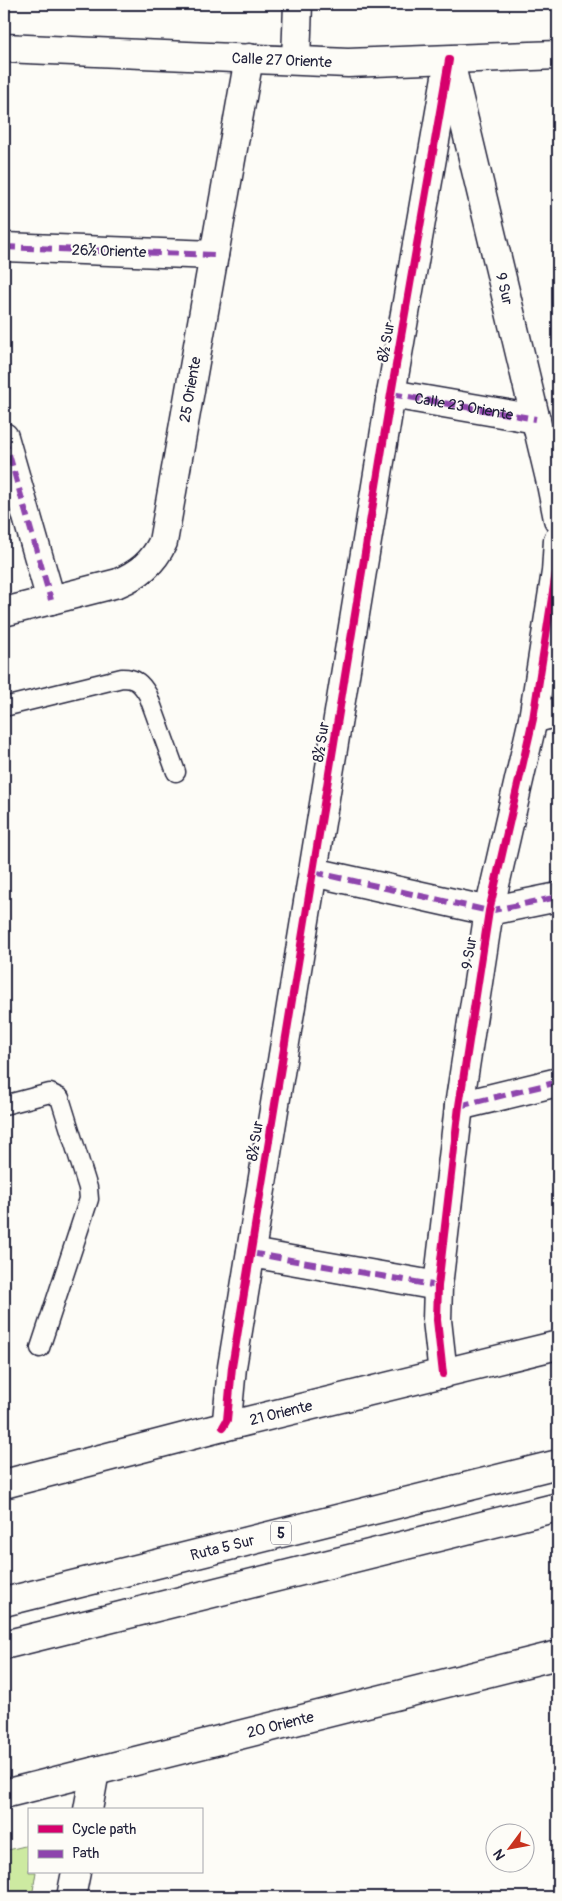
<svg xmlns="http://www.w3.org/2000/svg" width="562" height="1901" font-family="Pangolin,sans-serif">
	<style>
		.green { fill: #cdeaa1; stroke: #78866e }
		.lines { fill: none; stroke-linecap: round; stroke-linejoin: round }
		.lane-casing { stroke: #22223b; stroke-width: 21 }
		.street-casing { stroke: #22223b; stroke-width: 31 }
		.primary-casing { stroke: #22223b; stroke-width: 31 }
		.highway-casing { stroke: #22223b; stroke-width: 31 }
		.lane { stroke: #fdfcf7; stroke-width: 18 }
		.street { stroke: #fdfcf7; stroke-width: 28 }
		.primary { stroke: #fdfcf7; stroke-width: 28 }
		.highway { stroke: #fdfcf7; stroke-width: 28 }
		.quiet { stroke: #8e44ad; stroke-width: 6; stroke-dasharray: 12 6; stroke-linecap: butt }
		.cycleway-casing { stroke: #fdfcf7; stroke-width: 11 }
		.cycleway { stroke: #d6006c; stroke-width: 8 }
		.labels { text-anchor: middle; stroke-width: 4; stroke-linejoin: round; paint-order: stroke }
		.shield { fill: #fdfcf7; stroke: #646373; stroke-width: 1 }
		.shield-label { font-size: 14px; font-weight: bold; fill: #22223b }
		.street-label { font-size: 15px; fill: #22223b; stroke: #fdfcf7 }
	</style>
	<rect width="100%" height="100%" fill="#fdfcf7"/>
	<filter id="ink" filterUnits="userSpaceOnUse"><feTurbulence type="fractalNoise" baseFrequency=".02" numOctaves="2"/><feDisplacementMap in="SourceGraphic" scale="10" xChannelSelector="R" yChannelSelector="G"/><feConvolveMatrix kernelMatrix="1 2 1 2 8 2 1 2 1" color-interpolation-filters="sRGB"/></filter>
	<g filter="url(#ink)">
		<polygon class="green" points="29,1845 29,1872 36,1872 32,1897 4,1897 4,1851"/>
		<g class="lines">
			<defs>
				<g id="lane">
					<path d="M4 707 122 678C136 678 141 683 148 695L176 772"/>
					<polyline points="4,1105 50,1093 60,1098 88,1188 89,1199 40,1348"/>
				</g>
				<g id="street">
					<path id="s1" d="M4 48 348 63 558 55"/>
					<polyline points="296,60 298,4"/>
					<path id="s2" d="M452 70 550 479 558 519"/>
					<polyline points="4,247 214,255"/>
					<polyline points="391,394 536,419"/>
					<polyline points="4,437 51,600"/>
					<path id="s3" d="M4 612 118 583C139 574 153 563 163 542L249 58"/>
					<polyline points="533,719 558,712"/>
					<polyline points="313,872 489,911 558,897"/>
					<polyline points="459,1106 558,1082"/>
					<polyline points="251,1253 438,1286"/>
					<polyline points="443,1374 437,1320 438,1286 459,1106 489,911 533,719 556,572 558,540"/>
					<polyline points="223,1427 227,1420 232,1367 391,394 449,60"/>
					<polyline points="88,1810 95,1771"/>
					<polyline points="71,1897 76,1872"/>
				</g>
				<g id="primary">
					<path id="s4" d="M4 1484 223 1427 558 1345"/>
					<path id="s5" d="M4 1794 558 1655"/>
				</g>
				<g id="highway">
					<path id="s6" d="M4 1602 558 1464"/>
					<polyline points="4,1645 558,1507"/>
				</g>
			</defs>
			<use href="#lane" class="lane-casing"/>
			<use href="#street" class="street-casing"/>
			<use href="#primary" class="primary-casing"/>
			<use href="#highway" class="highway-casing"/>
			<use href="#lane" class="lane"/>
			<use href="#street" class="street"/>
			<use href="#primary" class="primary"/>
			<use href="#highway" class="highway"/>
			<g class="quiet">
				<polyline points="4,247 214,255"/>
				<path id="s7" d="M391 394 536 419"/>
				<polyline points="4,437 51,600"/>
				<polyline points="313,872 489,911 558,897"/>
				<polyline points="459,1106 558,1082"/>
				<polyline points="251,1253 438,1286"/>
			</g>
			<defs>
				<g id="cycleway">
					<polyline points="443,1374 437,1320 438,1286 459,1106 489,911 533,719 556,572 558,540"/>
					<polyline points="223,1427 227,1420 232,1367 391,394 449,60"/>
				</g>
			</defs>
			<use href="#cycleway" class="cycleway-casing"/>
			<use href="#cycleway" class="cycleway"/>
		</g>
	</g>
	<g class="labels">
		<rect class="shield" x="271" y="1521.5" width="20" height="23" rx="4"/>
		<g class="shield-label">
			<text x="281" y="1538">5</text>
		</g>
		<g class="street-label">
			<text dy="5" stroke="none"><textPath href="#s1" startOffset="278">Calle 27 Oriente</textPath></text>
			<text transform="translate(109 251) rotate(2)" y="5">26½ Oriente</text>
			<text dy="5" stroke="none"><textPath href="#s2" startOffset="225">9 Sur</textPath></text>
			<text transform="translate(386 342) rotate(-80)" y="5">8½ Sur</text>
			<text dy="5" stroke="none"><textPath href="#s3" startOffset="335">25 Oriente</textPath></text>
			<text dy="5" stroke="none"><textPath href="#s7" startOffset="74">Calle 23 Oriente</textPath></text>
			<text transform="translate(321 742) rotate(-81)" y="5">8½ Sur</text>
			<text transform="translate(469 953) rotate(-81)" y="5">9 Sur</text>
			<text transform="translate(255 1141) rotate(-81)" y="5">8½ Sur</text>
			<text dy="5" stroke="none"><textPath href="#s4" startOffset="286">21 Oriente</textPath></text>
			<text dy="5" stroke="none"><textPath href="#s6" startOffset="225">Ruta 5 Sur</textPath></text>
			<text dy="5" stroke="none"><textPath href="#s5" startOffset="285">20 Oriente</textPath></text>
		</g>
	</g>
	<rect width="562" height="1901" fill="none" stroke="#fdfcf7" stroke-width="20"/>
	<rect x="10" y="10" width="542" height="1881" fill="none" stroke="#22223b" stroke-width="2" filter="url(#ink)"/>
	<rect x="28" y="1808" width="175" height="65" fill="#fdfcf7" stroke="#a5a5ac"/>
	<rect x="38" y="1825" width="25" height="8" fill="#d6006c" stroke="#a5a5ac"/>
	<text x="72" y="1834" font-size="15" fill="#22223b">Cycle path</text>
	<rect x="38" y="1850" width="25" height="8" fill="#8e44ad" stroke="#a5a5ac"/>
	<text x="72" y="1858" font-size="15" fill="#22223b">Path</text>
	<g transform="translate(510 1848) rotate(238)"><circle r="24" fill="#fdfcf7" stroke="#a5a5ac"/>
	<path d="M0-4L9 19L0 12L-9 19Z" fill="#c8321e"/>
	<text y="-8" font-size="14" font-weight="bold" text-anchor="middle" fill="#22223b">N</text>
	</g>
</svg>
